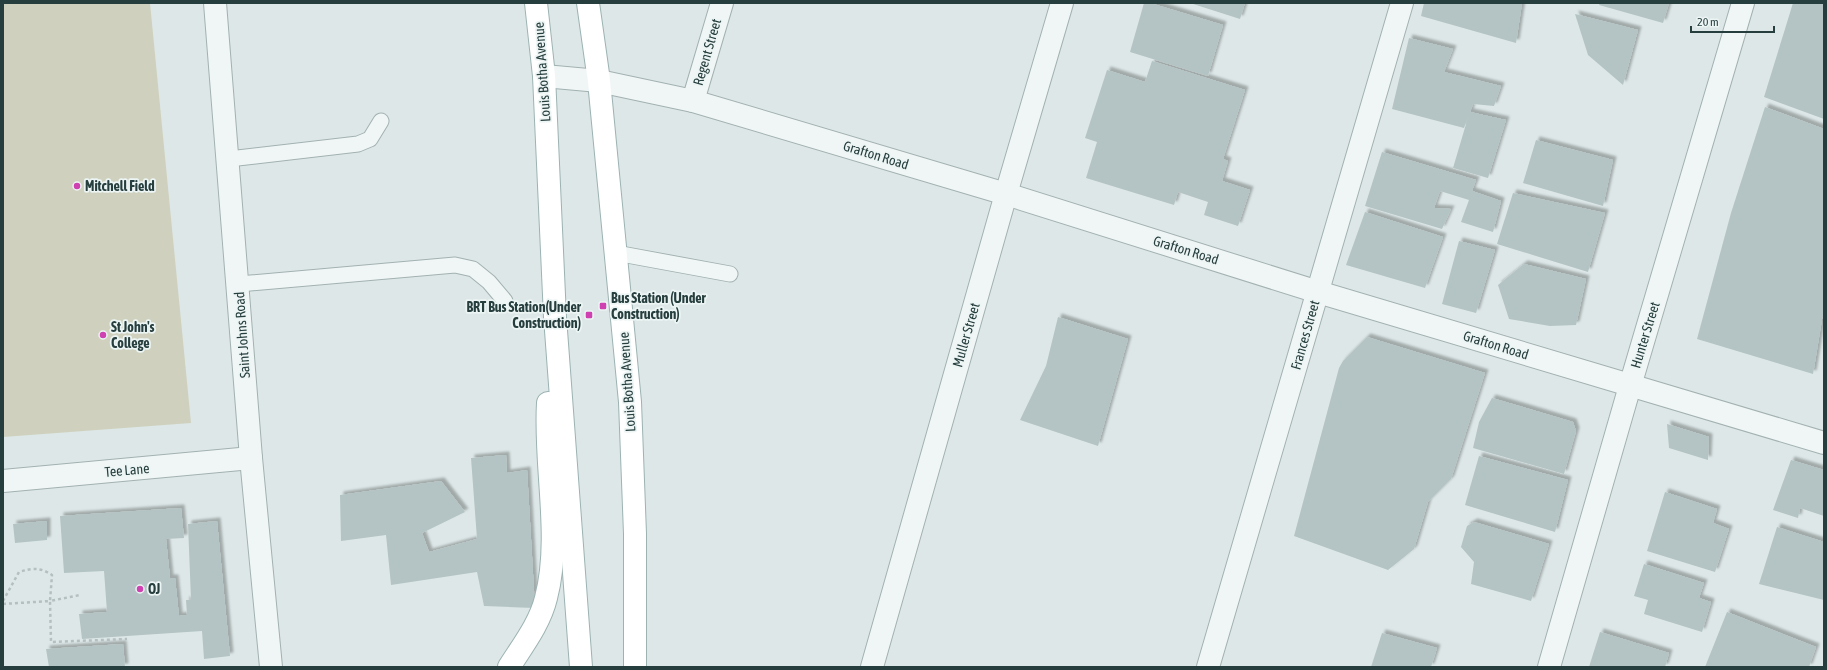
<svg xmlns="http://www.w3.org/2000/svg" width="1827" height="670" font-family="'Asap Condensed',sans-serif">
	<style>
		.green { fill: #cfd1be }
		.building { fill: #b4c4c4; filter: url(#shadow) }
		.lines { fill: none; stroke-linecap: round; stroke-linejoin: round }
		.lane-casing { stroke: #a3b1b1; stroke-width: 17 }
		.street-casing { stroke: #a3b1b1; stroke-width: 24 }
		.primary-casing { stroke: #9cb3b2; stroke-width: 24 }
		.path { stroke: #b4bfbf; stroke-width: 2.5; stroke-dasharray: 3 3; stroke-linecap: butt }
		.lane { stroke: #f0f6f6; stroke-width: 15 }
		.street { stroke: #f0f6f6; stroke-width: 22 }
		.primary { stroke: #fff; stroke-width: 22 }
		.poi-dot { fill: #cf40b1; stroke: #ecf5f4; stroke-width: 1.5 }
		.labels { text-anchor: middle; stroke-width: 3.5; stroke-linejoin: round; paint-order: stroke }
		.street-label { font-size: 14px; fill: #273e3e; stroke: #ecf5f4 }
		.poi-label { font-size: 14px; font-weight: bold; fill: #273e3e; stroke: #ecf5f4; text-anchor: start }
	</style>
	<defs>
		<filter id="shadow"><feDropShadow dx="3.5" dy="-3.5" stdDeviation="1" flood-color="#0004"/></filter>
	</defs>
	<rect width="100%" height="100%" fill="#dde7e7"/>
	<polygon class="green" points="3,3 150,3 191,423 3,437"/>
	<g class="building">
		<polygon points="1144,3 1150,3 1223,25 1208,76 1130,52"/>
		<polygon points="1190,3 1245,3 1240,19"/>
		<polygon points="1424,3 1522,3 1516,43 1421,16"/>
		<polygon points="1600,3 1669,3 1663,23 1599,5"/>
		<polygon points="1793,3 1824,3 1824,119 1764,97"/>
		<polygon points="1575,14 1638,30 1623,85 1588,55"/>
		<polygon points="1409,38 1453,49 1444,72 1501,86 1494,106 1473,104 1470,112 1506,120 1488,178 1453,168 1469,114 1464,128 1392,109"/>
		<polygon points="1152,61 1245,90 1223,159 1228,161 1222,181 1250,190 1238,226 1204,215 1208,202 1178,192 1174,205 1086,178 1097,142 1085,138 1107,70 1145,82"/>
		<polygon points="1765,107 1824,129 1824,307 1813,374 1697,339 1731,213"/>
		<polygon points="1536,140 1613,160 1603,206 1523,183"/>
		<polygon points="1382,152 1476,180 1472,191 1501,201 1493,232 1461,222 1469,200 1440,191 1434,208 1451,209 1442,229 1365,206"/>
		<polygon points="1513,193 1605,213 1588,272 1497,244"/>
		<polygon points="1365,212 1443,237 1425,288 1346,265"/>
		<polygon points="1459,241 1495,250 1476,313 1442,304"/>
		<polygon points="1524,264 1586,279 1576,325 1550,326 1509,319 1498,285"/>
		<polygon points="1058,317 1128,339 1098,446 1020,420 1046,366"/>
		<polygon points="1367,337 1485,373 1451,479 1428,502 1414,549 1388,570 1294,536 1339,368 1343,361"/>
		<polygon points="1492,398 1573,422 1576,431 1564,474 1473,448 1479,422"/>
		<polygon points="1667,424 1709,437 1708,460 1669,448"/>
		<polygon points="506,455 507,473 527,470 535,608 484,606 477,572 391,585 386,535 341,541 340,495 441,481 465,512 422,533 429,552 477,539 471,458"/>
		<polygon points="1479,456 1568,480 1555,532 1465,505"/>
		<polygon points="1791,460 1824,470 1824,516 1800,508 1798,518 1773,510"/>
		<polygon points="1665,492 1717,509 1713,523 1729,529 1715,572 1647,551"/>
		<polygon points="181,508 184,538 166,539 170,578 175,578 179,616 187,615 186,600 191,600 188,524 217,521 230,656 204,659 202,631 82,639 79,614 107,612 104,571 64,573 60,516"/>
		<polygon points="47,521 47,540 15,543 13,524"/>
		<polygon points="1474,522 1549,544 1531,601 1471,584 1474,562 1461,547 1467,526"/>
		<polygon points="1777,527 1824,542 1824,600 1759,584"/>
		<polygon points="1644,564 1704,583 1699,598 1711,602 1702,632 1644,614 1648,600 1634,596"/>
		<polygon points="1727,612 1816,647 1809,667 1705,667"/>
		<polygon points="1600,632 1669,653 1665,667 1589,667"/>
		<polygon points="1382,633 1437,648 1431,667 1371,667"/>
		<polygon points="123,644 125,667 49,667 46,649"/>
	</g>
	<g class="lines">
		<defs>
			<g id="lane">
				<polyline points="229,159 358,144 370,139 381,121"/>
				<polyline points="616,253 730,274"/>
				<polyline points="239,284 455,265 473,269 489,282 505,301"/>
			</g>
			<g id="street">
				<polyline points="215,3 251,458 271,667"/>
				<polyline points="544,76 599,81 693,101 1006,194 1318,292 1824,443"/>
				<polyline points="693,101 722,3"/>
				<polyline points="3,481 251,458"/>
				<polyline points="872,667 1006,194 1062,3"/>
				<polyline points="1208,667 1402,3"/>
				<polyline points="1549,667 1630,386 1743,3"/>
			</g>
			<g id="primary">
				<polyline points="536,3 544,76 555,317 581,667"/>
				<polyline points="588,3 599,81 630,402 635,534 635,667"/>
				<path d="M509 667C523 645 540 623 546 598 562 537 544 466 548 403"/>
			</g>
		</defs>
		<use href="#lane" class="lane-casing"/>
		<use href="#street" class="street-casing"/>
		<use href="#primary" class="primary-casing"/>
		<g class="path">
			<path d="M3 601 19 572C32 568 40 567 52 575L50 601 80 595"/>
			<polyline points="3,604 50,601 51,642 127,639"/>
		</g>
		<use href="#lane" class="lane"/>
		<use href="#street" class="street"/>
		<use href="#primary" class="primary"/>
	</g>
	<g class="poi-dot">
		<circle cx="77" cy="186" r="4"/>
		<rect x="599" y="302" width="8" height="8" rx="2"/>
		<rect x="585" y="311" width="8" height="8" rx="2"/>
		<circle cx="103" cy="335" r="4"/>
		<circle cx="140" cy="589" r="4"/>
	</g>
	<g class="labels">
		<g class="street-label">
			<text transform="translate(707 52) rotate(-74)" y="5">Regent Street</text>
			<text transform="translate(542 72) rotate(-94)" y="5">Louis Botha Avenue</text>
			<text transform="translate(876 155) rotate(17)" y="5">Grafton Road</text>
			<text transform="translate(1186 250) rotate(17)" y="5">Grafton Road</text>
			<text transform="translate(242 335) rotate(-94)" y="5">Saint Johns Road</text>
			<text transform="translate(966 335) rotate(-74)" y="5">Muller Street</text>
			<text transform="translate(1305 335) rotate(-74)" y="5">Frances Street</text>
			<text transform="translate(1645 335) rotate(-73)" y="5">Hunter Street</text>
			<text transform="translate(1496 345) rotate(17)" y="5">Grafton Road</text>
			<text transform="translate(627 382) rotate(-94)" y="5">Louis Botha Avenue</text>
			<text transform="translate(127 470) rotate(-5)" y="5">Tee Lane</text>
		</g>
		<g class="poi-label">
			<text x="85" y="191">Mitchell Field</text>
			<text x="611" y="303">Bus Station (Under<tspan x="611" dy="16">Construction)</tspan></text>
			<text x="581" y="312" text-anchor="end">BRT Bus Station(Under<tspan x="581" dy="16">Construction)</tspan></text>
			<text x="111" y="332">St John's<tspan x="111" dy="16">College</tspan></text>
			<text x="148" y="594">OJ</text>
		</g>
	</g>
	<rect width="1827" height="670" fill="none" stroke="#273e3e" stroke-width="8"/>
	<path d="M1691 26v6h83v-6" fill="none" stroke="#273e3e" stroke-width="2"/>
	<text x="1697" y="26" font-size="12" fill="#273e3e" stroke="#ecf5f4" stroke-width="3" paint-order="stroke">20 m</text>
</svg>
